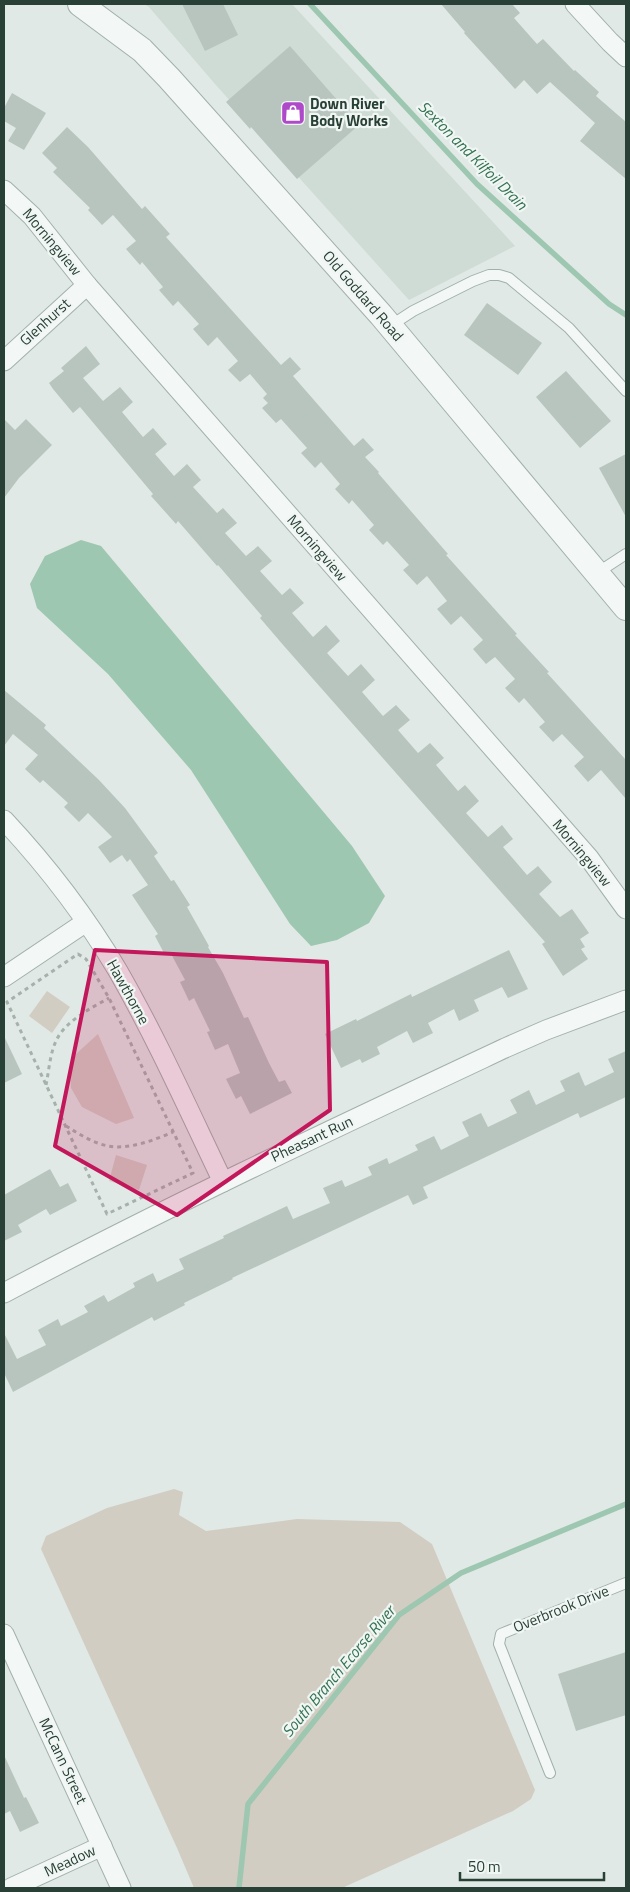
<svg xmlns="http://www.w3.org/2000/svg" width="630" height="1892" font-family="'Titillium Web',sans-serif">
	<style>
		.built { fill: #cfdbd5 }
		.green { fill: #d2cdc2 }
		.water { fill: #9dc7b0 }
		.lines { fill: none; stroke-linecap: round; stroke-linejoin: round }
		.stream { stroke: #9dc7b0; stroke-width: 5.5 }
		.building { fill: #b8c5bf }
		.service-casing { stroke: #a2b0aa; stroke-width: 12 }
		.minor-casing { stroke: #a2b0aa; stroke-width: 21 }
		.tertiary-casing { stroke: #a2b0aa; stroke-width: 26 }
		.path { stroke: #a6b1ac; stroke-width: 3; stroke-dasharray: 4 4; stroke-linecap: butt }
		.service { stroke: #f3f7f5; stroke-width: 10 }
		.minor { stroke: #f3f7f5; stroke-width: 19 }
		.tertiary { stroke: #f3f7f5; stroke-width: 24 }
		.marked { fill: #c2185b; fill-opacity: 0.2; stroke: #c2185b; stroke-width: 4; stroke-linejoin: round }
		.labels { text-anchor: middle; stroke-width: 4.5; stroke-linejoin: round; paint-order: stroke }
		.poi-label { font-size: 15px; font-weight: bold; fill: #294036; stroke: #f0f6f3; text-anchor: start }
		.street-label { font-size: 15px; fill: #294036; stroke: #f0f6f3 }
		.water-label { font-size: 16px; font-style: italic; fill: #357253; stroke: #f0f6f3 }
	</style>
	<rect width="100%" height="100%" fill="#e0e9e5"/>
	<polygon class="built" points="144,4 292,4 515,246 409,300 215,84 149,7"/>
	<g class="green">
		<polygon points="47,991 70,1007 52,1033 29,1016"/>
		<polygon points="98,1034 134,1118 116,1124 82,1107 71,1088 70,1071 76,1054"/>
		<polygon points="116,1155 147,1165 139,1190 109,1181"/>
		<polygon points="174,1489 183,1492 179,1515 206,1531 297,1519 400,1522 432,1544 535,1790 531,1799 513,1811 342,1888 194,1888 177,1848 41,1549 46,1536 107,1508"/>
	</g>
	<polygon class="water" points="81,540 101,546 352,846 385,896 369,923 337,940 311,946 290,924 191,770 108,674 37,608 30,584 45,556"/>
	<g class="lines">
		<g class="stream">
			<polyline points="310,4 477,184 609,304 626,315"/>
			<polyline points="239,1888 248,1804 399,1615 461,1573 626,1504"/>
		</g>
	</g>
	<g class="building">
		<polygon points="182,4 223,4 238,35 205,51"/>
		<polygon points="441,4 512,4 520,13 514,18 537,44 543,39 574,71 575,70 599,92 596,96 626,122 626,179 580,141 595,123 550,82 537,94 524,80 515,89 464,33 465,32"/>
		<polygon points="290,46 359,125 297,179 251,127 250,129 226,102"/>
		<polygon points="12,93 46,113 24,150 8,141 16,128 4,121 4,108"/>
		<polygon points="67,127 88,147 142,209 145,206 170,234 166,237 281,365 290,357 301,369 293,376 354,446 363,438 374,450 365,457 379,472 378,473 448,554 446,555 517,634 515,635 549,672 547,673 626,760 626,799 601,770 588,782 574,766 584,757 562,734 553,742 539,727 545,722 524,698 519,703 505,688 515,679 495,657 486,664 473,649 483,640 461,616 451,625 437,609 447,601 427,576 417,585 403,570 409,565 387,541 383,545 369,530 374,525 352,500 349,504 335,489 340,484 321,462 315,468 301,453 307,448 281,419 276,423 262,408 268,403 263,398 267,394 250,374 240,382 228,370 238,361 217,337 208,346 193,329 199,324 178,301 173,306 159,290 163,287 142,262 140,265 126,249 136,241 113,215 102,225 88,210 90,208 53,172 57,168 42,153"/>
		<polygon points="487,303 542,343 518,375 464,335"/>
		<polygon points="86,346 100,364 83,378 103,401 120,387 133,402 122,412 143,437 153,428 167,444 155,454 174,476 187,464 201,480 193,487 217,513 223,508 237,523 225,533 246,556 258,546 272,561 260,571 282,595 290,588 304,603 292,613 313,637 326,625 340,641 327,653 348,676 361,664 375,680 362,692 383,716 396,705 410,720 398,730 418,753 430,743 444,758 436,765 458,791 465,785 479,801 466,813 488,837 502,825 513,839 503,847 527,875 538,866 552,882 539,894 560,917 572,909 589,933 580,939 585,947 581,949 588,959 563,976 542,944 545,942 284,646 260,618 262,616 218,565 217,566 178,521 176,524 151,496 153,494 80,407 73,413 53,389 49,383 64,371 61,368"/>
		<polygon points="566,371 611,421 580,448 536,397"/>
		<polygon points="4,419 15,430 26,419 52,445 19,478 4,498"/>
		<polygon points="626,454 626,517 599,468"/>
		<polygon points="4,690 46,725 44,728 99,780 125,808 158,853 154,856 171,881 174,880 190,905 187,907 209,946 208,947 223,973 244,1018 248,1017 269,1063 279,1082 285,1080 292,1093 250,1114 241,1096 236,1099 226,1079 240,1073 228,1044 215,1050 207,1032 210,1031 194,998 189,1001 180,982 185,980 170,952 165,955 155,936 158,934 132,895 148,885 130,859 127,862 122,855 110,863 98,847 112,837 88,813 79,822 64,807 68,803 43,780 40,783 25,769 38,755 13,734 4,746"/>
		<polygon points="509,950 528,989 508,998 502,987 474,1000 479,1011 459,1021 454,1009 428,1023 433,1033 413,1043 407,1031 377,1047 380,1054 362,1063 360,1059 341,1068 325,1034 356,1019 357,1021 411,994 412,997"/>
		<polygon points="4,1036 22,1074 4,1083"/>
		<polygon points="626,1051 626,1098 626,1097 580,1118 578,1113 423,1187 428,1198 413,1205 408,1195 232,1278 233,1279 184,1303 185,1305 154,1321 152,1317 13,1392 4,1373 4,1333 17,1359 46,1345 38,1330 58,1319 61,1326 88,1312 84,1306 104,1295 108,1302 135,1287 133,1283 153,1273 157,1282 184,1269 179,1259 224,1238 223,1236 287,1206 293,1219 330,1203 323,1188 342,1180 345,1187 372,1175 368,1167 387,1158 389,1164 418,1150 415,1145 434,1136 441,1150 469,1136 462,1122 481,1113 488,1127 517,1113 510,1100 529,1090 536,1105 565,1091 560,1081 579,1072 585,1086 614,1072 608,1059"/>
		<polygon points="50,1169 60,1187 68,1183 77,1201 50,1215 46,1209 18,1225 22,1232 4,1241 4,1195"/>
		<polygon points="626,1652 626,1715 576,1731 558,1674"/>
		<polygon points="4,1755 24,1798 26,1797 39,1823 20,1832 10,1811 4,1814"/>
	</g>
	<g class="lines">
		<defs>
			<g id="service">
				<polyline points="390,326 413,311 473,281 489,275 499,275 509,278 569,328 626,391"/>
				<polyline points="597,573 626,554"/>
				<polyline points="550,1773 499,1644 501,1634 626,1583"/>
			</g>
			<g id="minor">
				<polyline points="575,4 610,42 626,57"/>
				<polyline points="4,190 32,216 87,285 589,858 626,909"/>
				<polyline points="4,361 87,285"/>
				<path d="M4 820C47 866 86 917 118 971 157 1039 189 1111 223 1182"/>
				<polyline points="4,977 86,922"/>
				<path d="M4 1293C168 1206 337 1127 505 1048L546 1030 626 1000"/>
				<polyline points="4,1634 121,1888"/>
				<polyline points="11,1888 102,1846"/>
			</g>
			<polyline id="tertiary" points="80,4 142,50 169,78 381,315 626,608"/>
		</defs>
		<use href="#service" class="service-casing"/>
		<use href="#minor" class="minor-casing"/>
		<use href="#tertiary" class="tertiary-casing"/>
		<g class="path">
			<polygon points="78,954 86,959 109,998 193,1173 107,1214 7,1002"/>
			<path d="M46 1085C49 1071 50 1052 57 1039 66 1021 91 1008 109 998"/>
			<path d="M66 1126C79 1134 93 1143 108 1146 129 1150 154 1140 173 1132"/>
		</g>
		<use href="#service" class="service"/>
		<use href="#minor" class="minor"/>
		<use href="#tertiary" class="tertiary"/>
	</g>
	<path class="marked" d="M95 950 327 962 330 1110 177 1215 55 1146Z"/>
	<defs>
		<symbol id="shop-square" viewBox="-11 -11 22 22"><rect x="-9" y="-9" width="18" height="18" rx="4" fill="#ae4ac9" stroke="#f0f6f3"/><path d="M-5-2.5h2.3a2.7 3.5 0 0 1 5.4 0H5L5.5 6h-11ZM-1.5-2.5h3a1.5 2.3 0 0 0-3 0Z" fill="#fff"/></symbol>
	</defs>
	<g fill-rule="evenodd">
		<use href="#shop-square" x="279" y="99" width="28" height="28"/>
	</g>
	<g class="labels">
		<g class="poi-label">
			<text x="310" y="109">Down River<tspan x="310" dy="17">Body Works</tspan></text>
		</g>
		<g class="street-label">
			<text transform="translate(52 242) rotate(50)" y="5">Morningview</text>
			<text transform="translate(363 296) rotate(49)" y="5">Old Goddard Road</text>
			<text transform="translate(45 322) rotate(-42)" y="5">Glenhurst</text>
			<text transform="translate(317 548) rotate(49)" y="5">Morningview</text>
			<text transform="translate(582 853) rotate(50)" y="5">Morningview</text>
			<text transform="translate(128 992) rotate(61)" y="5">Hawthorne</text>
			<text transform="translate(312 1139) rotate(-25)" y="5">Pheasant Run</text>
			<text transform="translate(561 1609) rotate(-22)" y="5">Overbrook Drive</text>
			<text transform="translate(63 1761) rotate(65)" y="5">McCann Street</text>
			<text transform="translate(70 1861) rotate(-25)" y="5">Meadow</text>
		</g>
		<g class="water-label">
			<text transform="translate(473 155) rotate(45)" y="6">Sexton and Kilfoil Drain</text>
			<text transform="translate(338 1671) rotate(-50)" y="6">South Branch Ecorse River</text>
		</g>
	</g>
	<rect width="630" height="1892" fill="none" stroke="#294036" stroke-width="10"/>
	<path d="M460 1872v8h144v-8" fill="none" stroke="#294036" stroke-width="2.5"/>
	<text x="468" y="1872" font-size="15" fill="#294036" stroke="#f0f6f3" stroke-width="4" paint-order="stroke">50 m</text>
</svg>
